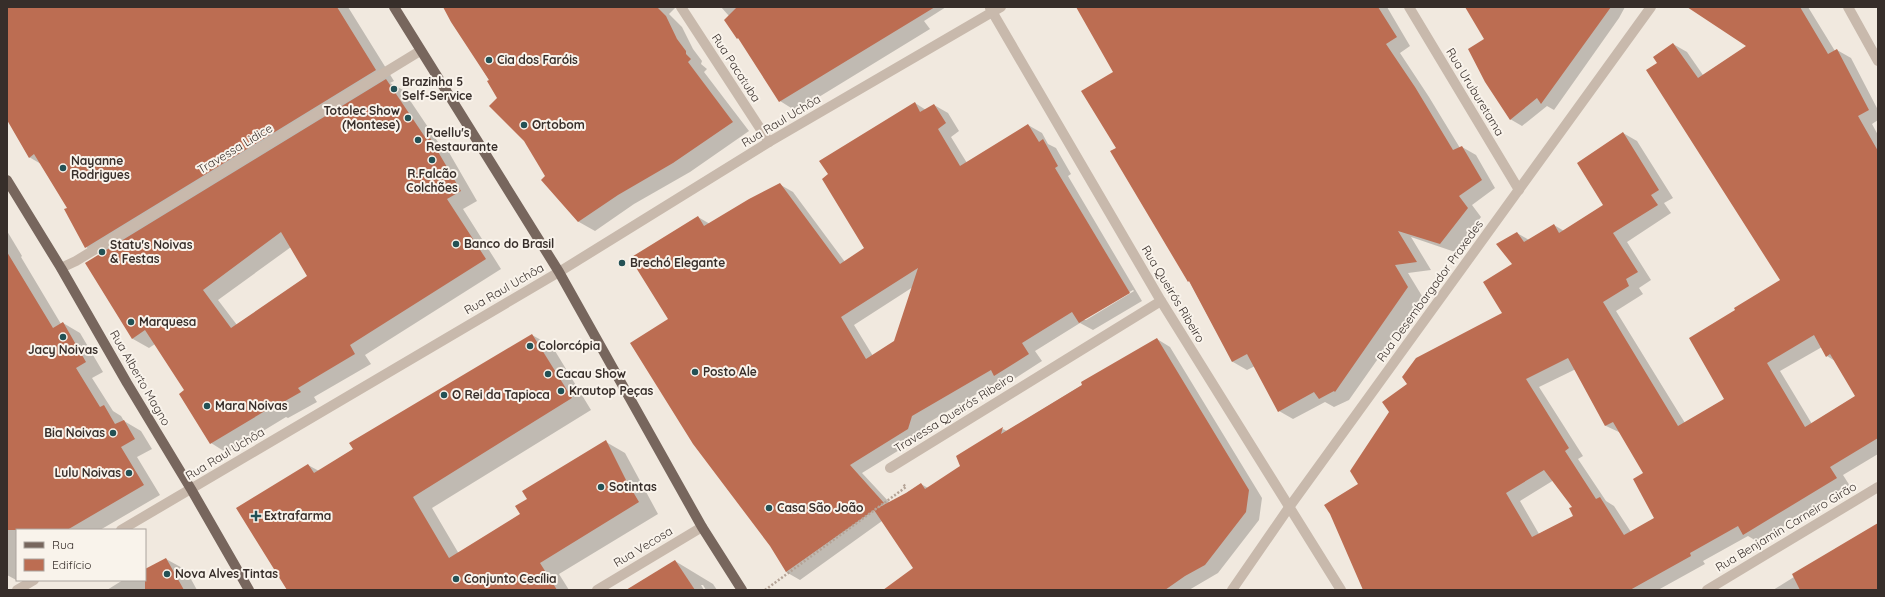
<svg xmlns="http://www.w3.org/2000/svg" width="1885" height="597" font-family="Quicksand,sans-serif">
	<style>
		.shadow { fill: #0003; fill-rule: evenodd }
		.building { fill: #bc6d52; fill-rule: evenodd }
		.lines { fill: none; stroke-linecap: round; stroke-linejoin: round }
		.path { stroke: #b4a396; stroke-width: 2.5; stroke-dasharray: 2 2; stroke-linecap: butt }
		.minor { stroke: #c8b9ac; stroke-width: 10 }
		.tertiary { stroke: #c8b9ac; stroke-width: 10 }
		.primary { stroke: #77665d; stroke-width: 10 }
		.poi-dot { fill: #235155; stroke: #f9f3eb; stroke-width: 1.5 }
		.labels { text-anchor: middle; stroke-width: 4; stroke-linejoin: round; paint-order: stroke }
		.poi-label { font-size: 12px; font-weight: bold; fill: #372e2a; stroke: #f9f3eb; text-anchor: start }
		.street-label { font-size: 12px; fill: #372e2a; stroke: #f9f3eb }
	</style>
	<rect width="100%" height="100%" fill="#f1e9df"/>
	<g class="shadow">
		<path d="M7 7H348L394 81 390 83 403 90 440 145 447 149 477 201 463 209 501 269 365 355 371 364 314 397 317 402 288 418 286 417 227 453 211 443 185 390 155 344 149 348 133 339 86 263 100 255 86 247 68 208 41 164 29 157 7 118ZM291 247 309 276 237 325 218 300Z"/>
		<polygon points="445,7 676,7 669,14 682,27 693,49 702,61 701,64 707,69 704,72 749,131 690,172 634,204 595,231 579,222 542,180 547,176"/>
		<polygon points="721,7 946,7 924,21 930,29 796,111 780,101 741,40 738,38 729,16"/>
		<polygon points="1077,7 1387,7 1410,46 1400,53 1429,97 1460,148 1462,147 1476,155 1495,188 1472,205 1481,217 1455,252 1411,237 1431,270 1408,273 1422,296 1349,400 1334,407 1325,402 1293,419 1279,411 1255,366 1247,370 1233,362 1117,148 1115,73"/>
		<polygon points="1466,7 1625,7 1619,18 1554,110 1547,106 1522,126 1510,119 1485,39"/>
		<path d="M1689 7H1808L1835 51 1837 50 1851 58 1878 110V120L1872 124 1878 135V454L1843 475 1850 486 1758 542 1748 536 1703 561 1705 564 1658 590H1368L1360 484 1504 313 1513 264 1517 233 1529 240 1554 225 1564 231 1605 206 1623 133 1637 141 1673 198 1664 203 1671 213 1627 242 1651 280 1639 288 1643 294 1616 311 1685 423 1725 399 1781 280 1658 63 1673 44 1687 52 1703 75 1747 46ZM1822 347 1827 356 1835 361 1857 396 1812 424 1780 371ZM1576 369 1606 426 1621 433 1644 473 1655 518 1631 532 1614 506 1606 501 1578 459 1583 456 1539 387ZM1554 480 1573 507 1574 516 1539 534 1520 501Z"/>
		<path d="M915 103 926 110 934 105 948 113 959 131 951 137 967 163 1028 125 1042 133 1048 144 1056 148 1071 174 1068 176 1142 301 1093 330 1080 323 1035 351 1042 361 1008 383 1002 379 926 424 922 436 862 473 890 503 921 484 928 488 962 466 957 457 1003 429 1007 431 1157 339 1170 347 1262 498 1259 520 1218 573 1189 590H917L915 568 882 521 800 580 786 572 669 319 698 217 710 224 779 184 793 192 845 262 865 248ZM913 287 895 342 873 356 854 325ZM1133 290 1134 291 1086 320H1082Z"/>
		<polygon points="7,231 22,256 21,257 61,324 63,323 80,333 103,372 92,378 113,411 121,416 124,421 141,431 152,449 137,457 160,495 100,530 17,530 18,581 7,575"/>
		<polygon points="532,335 552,346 591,410 432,508 459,554 522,514 529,499 606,442 625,453 658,514 559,574 569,590 288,590 308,465 319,471"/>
		<polygon points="1878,524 1878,590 1773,590 1794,577"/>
		<polygon points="166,559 186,570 197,590 107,590 123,580 145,580 145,570"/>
		<polygon points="675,561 713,584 717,590 706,590 703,585 701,585 704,590 627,590"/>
	</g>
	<g class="building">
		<polygon points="7,7 337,7 376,70 85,248 64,209 67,208 34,154 29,158 7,120"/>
		<polygon points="443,7 657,7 666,16 677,39 686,51 686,54 691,59 688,62 733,122 673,163 618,195 578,222 541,180 545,176 524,141 489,106 497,98 487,81 489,80 451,22"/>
		<polygon points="737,7 935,7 779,102 738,38 737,39 724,20"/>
		<polygon points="1076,7 1378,7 1397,37 1386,44 1415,87 1453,150 1462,146 1482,180 1459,196 1468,208 1440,244 1398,231 1417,262 1395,265 1408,287 1335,392 1334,391 1319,399 1314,392 1278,412 1247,354 1232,362 1189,281 1188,282 1110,151 1116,148 1081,91 1113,72"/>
		<polygon points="1465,7 1611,7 1541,104 1537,98 1510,120 1485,82 1468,49 1484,39"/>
		<path d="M1687 7H1800L1828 54 1837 49 1869 110 1858 116 1878 151V438L1830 467 1837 478 1743 535 1738 526 1690 553 1691 556 1630 590H1363L1330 514 1324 505 1358 484 1350 471 1389 412 1382 402 1407 384 1402 377 1416 358 1502 313 1483 282 1512 264 1496 244 1517 232 1524 242 1554 224 1559 233 1603 205 1577 163 1623 132 1659 190 1651 195 1658 205 1613 233 1638 272 1626 279 1629 286 1603 302 1678 426 1724 399 1689 338 1735 310 1734 308 1780 280 1646 70 1657 63 1653 57 1673 43 1698 78 1746 46ZM1814 335 1826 357 1830 354 1855 396 1805 427 1767 363ZM1568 358 1605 426 1613 422 1643 473 1633 479 1654 518 1624 535 1600 497 1596 499 1565 451 1569 448 1526 379ZM1544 470 1572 507 1569 508 1573 516 1532 537 1506 493Z"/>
		<path d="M386 79 427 140 430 138 461 191 447 199 486 259 350 345 355 354 298 388 301 392 271 409 270 408 210 444 179 394 184 390 145 330 132 339 85 263ZM281 232 307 276 231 328 203 290Z"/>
		<path d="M915 102 920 112 934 104 946 123 938 129 960 166 1028 124 1039 142 1043 139 1058 166 1055 168 1130 293 1079 323 1072 312 1022 343 1029 354 994 376 991 370 912 416 908 429 850 465 884 503 874 510 906 493 921 483 925 489 960 466 956 456 1003 427 1001 434 1082 385 1081 382 1157 338 1249 490 1246 512 1205 565 1185 576 1165 590H883L913 568 874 510 786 572 770 546 693 444 630 343 668 319 630 258 698 216 704 226 749 199 780 183 840 264 864 248 822 179 828 174 819 161ZM918 268 894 341 866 359 841 317Z"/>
		<polygon points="7,252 53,328 63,322 86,362 76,368 100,407 104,405 115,424 124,420 135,439 121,447 144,485 67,530 7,530"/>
		<polygon points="532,334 572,398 413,497 449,558 520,514 515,506 527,499 522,491 606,440 626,480 639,502 540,563 557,590 287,590 236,508 308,464 314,473 353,449 349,443"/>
		<polygon points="1878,523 1878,590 1800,590 1792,574"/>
		<polygon points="166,558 184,590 145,590 145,569"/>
		<polygon points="675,560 695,590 626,590"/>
	</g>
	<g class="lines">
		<polyline class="path" points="765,590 906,487 903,484"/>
		<g class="minor">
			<polyline points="681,7 769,142"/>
			<polyline points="1409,7 1519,190"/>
			<polyline points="1848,7 1878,61"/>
			<polyline points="990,8 1161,301 1341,590"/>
			<polyline points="61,268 76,261 420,51"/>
			<polyline points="890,468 1161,301"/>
			<polyline points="121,530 559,272 769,142 1001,7"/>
			<polyline points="17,590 34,580"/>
			<polyline points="597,590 702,527"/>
			<polyline points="1707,590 1878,487"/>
		</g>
		<polyline class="tertiary" points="1232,590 1290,506 1651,7"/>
		<g class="primary">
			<polyline points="394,7 559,272 702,527 742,590"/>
			<polyline points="7,180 61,268 127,383 191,489 249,590"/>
		</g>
	</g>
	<g class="poi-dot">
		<circle cx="489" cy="60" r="4"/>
		<circle cx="394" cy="89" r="4"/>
		<circle cx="408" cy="118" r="4"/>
		<circle cx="524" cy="125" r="4"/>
		<circle cx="418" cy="140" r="4"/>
		<circle cx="432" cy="160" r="4"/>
		<circle cx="63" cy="168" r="4"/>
		<circle cx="456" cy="244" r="4"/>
		<circle cx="102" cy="252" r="4"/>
		<circle cx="622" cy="263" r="4"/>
		<circle cx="131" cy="322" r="4"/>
		<circle cx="63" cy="337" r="4"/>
		<circle cx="530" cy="346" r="4"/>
		<circle cx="695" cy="372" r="4"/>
		<circle cx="548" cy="374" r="4"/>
		<circle cx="561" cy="391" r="4"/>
		<circle cx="444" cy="395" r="4"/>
		<circle cx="207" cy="406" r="4"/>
		<circle cx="113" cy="433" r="4"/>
		<circle cx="129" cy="473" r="4"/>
		<circle cx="601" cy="487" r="4"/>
		<circle cx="769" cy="508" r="4"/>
		<path d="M254 510h4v4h4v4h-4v4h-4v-4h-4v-4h4z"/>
		<circle cx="167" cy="574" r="4"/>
		<circle cx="456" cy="579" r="4"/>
	</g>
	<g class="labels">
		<g class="poi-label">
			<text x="497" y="64">Cia dos Faróis</text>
			<text x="402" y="86">Brazinha 5<tspan x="402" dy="14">Self-Service</tspan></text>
			<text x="400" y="115" text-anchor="end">Totolec Show<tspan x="400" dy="14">(Montese)</tspan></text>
			<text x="532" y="129">Ortobom</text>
			<text x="426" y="137">Paellu's<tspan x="426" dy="14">Restaurante</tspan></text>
			<text x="71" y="165">Nayanne<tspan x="71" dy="14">Rodrigues</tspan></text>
			<text x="432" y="178" text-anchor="middle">R.Falcão<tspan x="432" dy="14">Colchões</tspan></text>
			<text x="464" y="248">Banco do Brasil</text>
			<text x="110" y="249">Statu's Noivas<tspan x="110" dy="14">&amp; Festas</tspan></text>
			<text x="630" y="267">Brechó Elegante</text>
			<text x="139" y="326">Marquesa</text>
			<text x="538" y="350">Colorcópia</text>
			<text x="63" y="354" text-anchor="middle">Jacy Noivas</text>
			<text x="703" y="376">Posto Ale</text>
			<text x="556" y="378">Cacau Show</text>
			<text x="569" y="395">Krautop Peças</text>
			<text x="452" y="399">O Rei da Tapioca</text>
			<text x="215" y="410">Mara Noivas</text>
			<text x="105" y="437" text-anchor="end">Bia Noivas</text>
			<text x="121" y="477" text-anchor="end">Lulu Noivas</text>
			<text x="609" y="491">Sotintas</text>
			<text x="777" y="512">Casa São João</text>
			<text x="264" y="520">Extrafarma</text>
			<text x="175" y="578">Nova Alves Tintas</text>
			<text x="464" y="583">Conjunto Cecília</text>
		</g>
		<g class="street-label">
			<text transform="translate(736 68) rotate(57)" y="4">Rua Pacatuba</text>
			<text transform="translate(1475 92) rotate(59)" y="4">Rua Uruburetama</text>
			<text transform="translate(781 121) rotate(-31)" y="4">Rua Raul Uchôa</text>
			<text transform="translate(235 149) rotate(-31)" y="4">Travessa Lidice</text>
			<text transform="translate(504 289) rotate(-30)" y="4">Rua Raul Uchôa</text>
			<text transform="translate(1430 291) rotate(-54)" y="4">Rua Desembargador Praxedes</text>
			<text transform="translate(1173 294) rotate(59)" y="4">Rua Queirós Ribeiro</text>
			<text transform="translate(140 378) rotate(60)" y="4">Rua Alberto Magno</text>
			<text transform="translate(954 413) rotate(-32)" y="4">Travessa Queirós Ribeiro</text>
			<text transform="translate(225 454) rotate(-31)" y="4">Rua Raul Uchôa</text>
			<text transform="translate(1786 527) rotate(-31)" y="4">Rua Benjamin Carneiro Girão</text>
			<text transform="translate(643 547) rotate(-31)" y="4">Rua Vecosa</text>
		</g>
	</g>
	<rect width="1885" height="597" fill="none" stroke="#372e2a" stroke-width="16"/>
	<rect x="16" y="529" width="130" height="52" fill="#f9f3eb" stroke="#aba49e"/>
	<rect x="24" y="542" width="20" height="6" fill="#77665d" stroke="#aba49e"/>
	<text x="52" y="549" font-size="12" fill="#372e2a">Rua</text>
	<rect x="24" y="559" width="20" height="12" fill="#bc6d52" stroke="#aba49e"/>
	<text x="52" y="569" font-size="12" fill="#372e2a">Edifício</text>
</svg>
